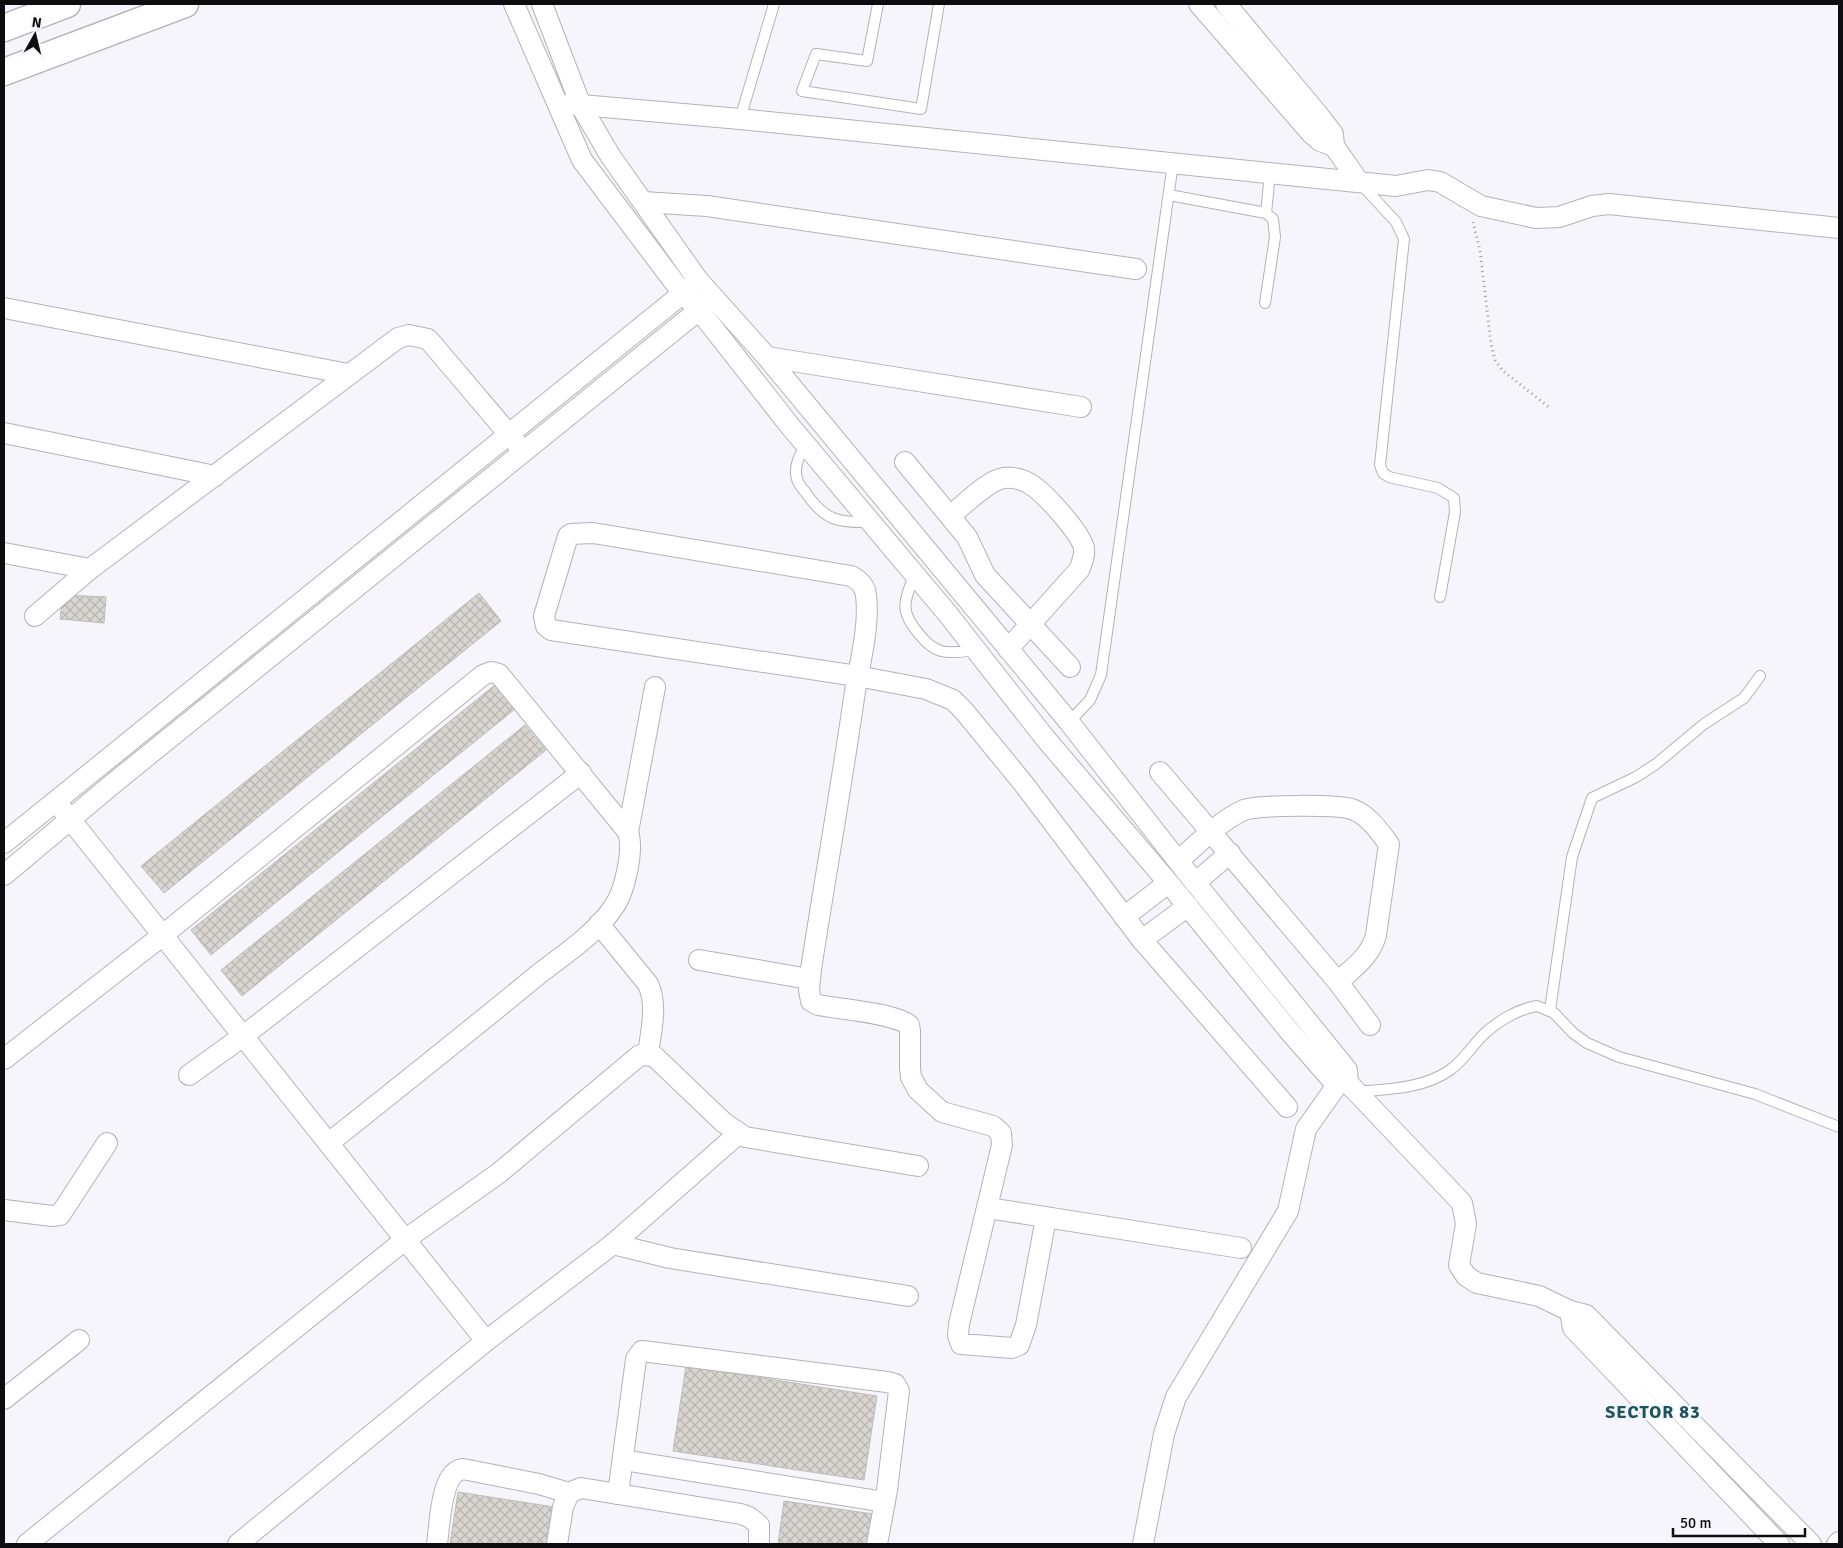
<svg xmlns="http://www.w3.org/2000/svg" width="1843" height="1548" font-family="Signika,sans-serif">
	<style>
		.building { fill: url(#building-cross-hatch); stroke: #bfbcb7 }
		.lines { fill: none; stroke-linecap: round; stroke-linejoin: round }
		.service-casing { stroke: #b3b3b8; stroke-width: 12 }
		.minor-casing { stroke: #b3b3b8; stroke-width: 22 }
		.tertiary-casing { stroke: #b3b3b8; stroke-width: 29 }
		.path { stroke: #9e9ea2; stroke-width: 3; stroke-dasharray: 1 4; stroke-linecap: butt }
		.service { stroke: #fff; stroke-width: 10 }
		.minor { stroke: #fff; stroke-width: 20 }
		.tertiary { stroke: #fff; stroke-width: 26 }
		.labels { text-anchor: middle; stroke-width: 4; stroke-linejoin: round; paint-order: stroke }
		.district-label { font-size: 18px; font-weight: bold; letter-spacing: 1px; fill: #1a555a; stroke: #f5f5fb }
	</style>
	<defs>
		<pattern id="building-cross-hatch" width="8" height="8" patternUnits="userSpaceOnUse" patternTransform="scale(1.25)"><rect width="8" height="8" fill="#d9d6d1"/><path d="M0 0l8 8M0 8l8-8" fill="none" stroke="#b9b6b2"/></pattern>
	</defs>
	<rect width="100%" height="100%" fill="#f5f5fb"/>
	<g class="building">
		<polygon points="479,593 501,621 164,893 141,866"/>
		<polygon points="63,595 106,597 104,623 60,619"/>
		<polygon points="495,685 515,709 211,955 191,930"/>
		<polygon points="525,725 546,750 242,996 221,970"/>
		<polygon points="686,1366 877,1396 864,1480 673,1451"/>
		<polygon points="458,1492 554,1507 548,1544 450,1544"/>
		<polygon points="784,1501 873,1514 868,1544 778,1544"/>
	</g>
	<g class="lines">
		<defs>
			<g id="service">
				<polyline points="878,4 867,61 816,54 802,91 921,109 939,4"/>
				<polyline points="740,119 774,4"/>
				<polyline points="1361,184 1396,222 1404,239 1380,465 1383,473 1389,477 1438,488 1454,498 1455,512 1440,597"/>
				<polyline points="1169,195 1266,213 1270,173"/>
				<polyline points="1265,303 1275,237 1273,219 1266,213"/>
				<path d="M806 444C801 453 795 463 796 473 796 481 801 487 806 493 825 521 839 523 871 522"/>
				<path d="M915 574C904 601 899 611 919 634 925 641 931 648 941 651 952 654 965 651 976 650"/>
				<polyline points="1069,722 1090,700 1101,675 1173,163"/>
				<polyline points="1550,1010 1572,857 1592,798 1636,777 1656,764 1704,724 1744,698 1760,676"/>
				<path d="M1357 1092C1388 1089 1423 1089 1450 1070 1463 1061 1472 1046 1484 1034 1498 1021 1518 1009 1537 1006L1554 1013 1573 1033 1587 1043 1619 1057 1755 1094 1839 1127"/>
			</g>
			<g id="minor">
				<polyline points="514,4 582,160 684,295 699,310 790,426 947,613 1045,738 1172,887 1290,1032 1332,1080 1348,1083 1462,1203 1466,1224 1459,1265 1466,1276 1477,1283 1539,1296 1570,1311 1586,1315 1811,1544"/>
				<polyline points="542,4 581,106 611,157 698,280 767,357 1069,722 1189,875 1347,1070 1348,1083"/>
				<polyline points="1199,4 1311,133 1320,141 1334,146"/>
				<polyline points="1226,4 1320,117 1333,134 1334,146 1359,182"/>
				<polyline points="570,104 740,119 1396,186 1428,180 1440,182 1481,206 1536,218 1559,217 1592,206 1609,204 1839,228"/>
				<polyline points="643,202 707,206 1136,269"/>
				<polyline points="4,308 348,374"/>
				<polyline points="767,357 1081,407"/>
				<polyline points="4,433 215,476"/>
				<polyline points="905,462 967,537 985,575 1070,667"/>
				<path d="M951 515C964 505 988 480 1004 478 1013 477 1022 479 1030 484 1044 492 1080 532 1084 548 1085 556 1082 563 1079 570L1008 649"/>
				<polyline points="4,553 90,569"/>
				<polyline points="35,616 90,569 398,338 409,335 428,339 518,445"/>
				<polyline points="1160,772 1338,982 1370,1025"/>
				<polyline points="62,809 486,1341"/>
				<polyline points="628,832 655,687"/>
				<polyline points="4,843 692,286"/>
				<path d="M1178 861C1198 844 1219 821 1244 810 1258 805 1341 804 1354 810 1369 816 1379 831 1389 844L1376 935C1371 956 1353 968 1338 982"/>
				<polyline points="4,875 115,782 709,302"/>
				<polyline points="1195,883 1230,853"/>
				<polyline points="1124,917 1168,883"/>
				<path d="M599 924 648 984C658 1006 651 1030 648 1054"/>
				<polyline points="1142,940 1188,906"/>
				<polyline points="699,960 809,979"/>
				<path d="M4 1059 163 935 483 675 491 672 499 674 628 832C634 850 625 892 613 908 594 936 560 957 534 978 466 1034 398 1088 330 1142"/>
				<polyline points="189,1075 242,1037 581,773"/>
				<polyline points="988,1208 1241,1248"/>
				<polyline points="4,1210 52,1216 60,1215 107,1143"/>
				<path d="M1046 1218 1026 1325 1019 1345 1012 1348 961 1344 958 1335 959 1324 1002 1145 1001 1133 993 1126 942 1112 918 1090 911 1077 910 1068V1031L909 1025C893 1013 840 1009 818 1005L811 1001 809 990 811 969C825 879 841 788 854 698 859 665 870 628 866 595 865 586 859 580 851 576L593 533 571 534 568 536 544 616 546 626 551 630 857 676 926 689 953 700 964 711 1023 783 1142 940 1287 1107"/>
				<polyline points="613,1244 670,1258 908,1296"/>
				<polyline points="1570,1311 1573,1328 1779,1544"/>
				<polyline points="4,1399 79,1340"/>
				<polyline points="623,1460 885,1502"/>
				<polyline points="618,1494 636,1359 642,1351 887,1382 895,1384 899,1391 887,1490 877,1544"/>
				<polyline points="27,1544 406,1239 499,1173 640,1055 654,1056 723,1122 745,1137 918,1166"/>
				<polyline points="238,1544 486,1341 613,1244 738,1134"/>
				<path d="M437 1544C440 1525 440 1472 463 1469L539 1484 569 1493"/>
				<polyline points="557,1544 563,1507 569,1493 581,1488 741,1514 749,1517 759,1525 759,1544"/>
				<polyline points="1143,1544 1164,1434 1176,1397 1288,1211 1306,1129 1340,1081"/>
				<polyline points="1837,1544 1839,1542"/>
			</g>
			<g id="tertiary">
				<polyline points="4,28 67,4"/>
				<polyline points="4,72 185,4"/>
			</g>
		</defs>
		<use href="#service" class="service-casing"/>
		<use href="#minor" class="minor-casing"/>
		<use href="#tertiary" class="tertiary-casing"/>
		<polyline class="path" points="1473,222 1480,250 1491,344 1495,360 1502,370 1551,409"/>
		<use href="#service" class="service"/>
		<use href="#minor" class="minor"/>
		<use href="#tertiary" class="tertiary"/>
	</g>
	<g class="labels">
		<g class="district-label">
			<text x="1653" y="1418">SECTOR 83</text>
		</g>
	</g>
	<rect width="1843" height="1548" fill="none" stroke="#0d0d0f" stroke-width="10"/>
	<g transform="translate(35 35) rotate(8)" stroke="#f5f5fb" stroke-width="4" paint-order="stroke">
	<path d="M0-4L9 19L0 12L-9 19Z" fill="#0d0d0f"/>
	<text y="-8" font-size="14" font-weight="bold" text-anchor="middle" fill="#0d0d0f">N</text>
	</g>
	<path d="M1673 1528v8h132v-8" fill="none" stroke="#0d0d0f" stroke-width="2.5"/>
	<text x="1680" y="1528" font-size="15" fill="#0d0d0f" stroke="#f5f5fb" stroke-width="4" paint-order="stroke">50 m</text>
</svg>
